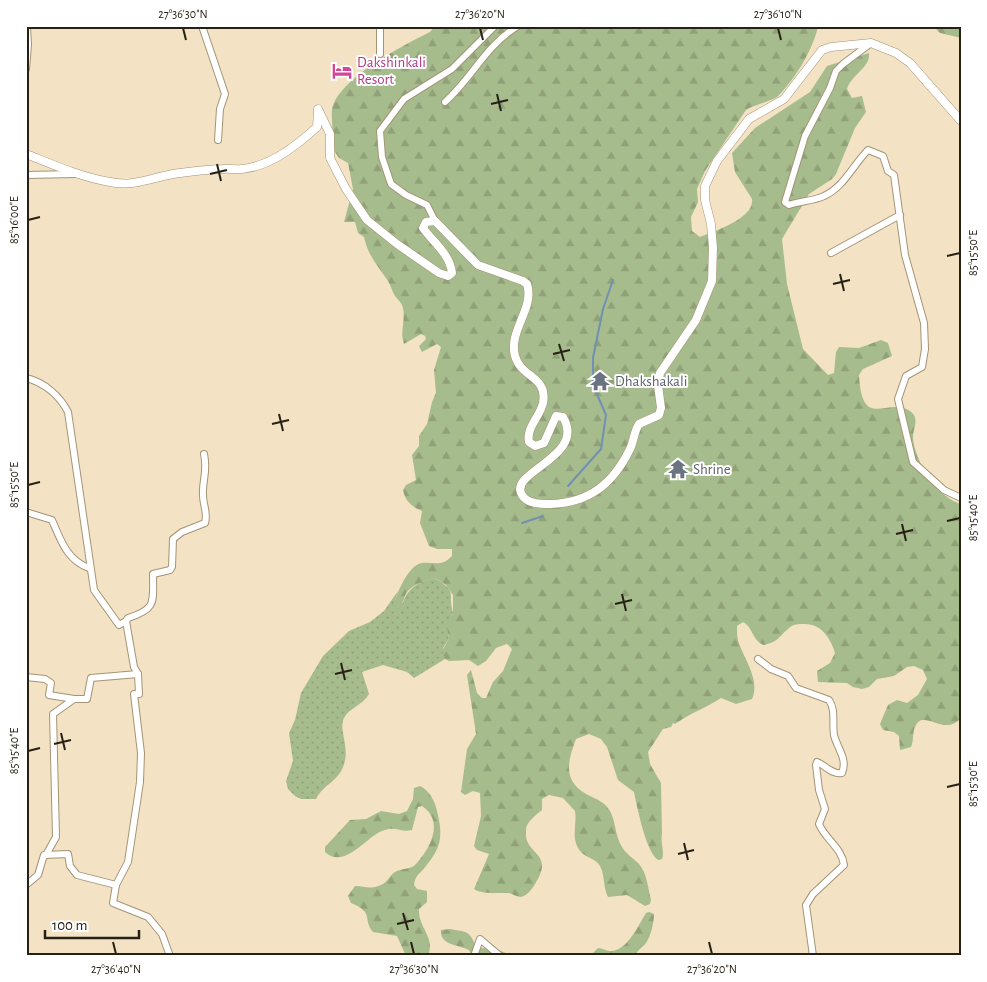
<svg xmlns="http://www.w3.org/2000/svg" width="987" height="982" font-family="'Alegreya Sans',sans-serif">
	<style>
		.grass { fill: url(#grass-dots) }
		.forest { fill: url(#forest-firs) }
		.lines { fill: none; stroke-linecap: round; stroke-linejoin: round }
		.stream { stroke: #7190b4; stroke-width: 2 }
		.minor-casing { stroke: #a49477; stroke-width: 8 }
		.major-casing { stroke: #a49477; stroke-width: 9 }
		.minor { stroke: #fff; stroke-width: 6 }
		.major { stroke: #fff; stroke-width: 8 }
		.ticks { fill: none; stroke: #272015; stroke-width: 2 }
		.labels { text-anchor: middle; stroke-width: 4; stroke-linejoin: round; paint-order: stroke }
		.hotel-label { font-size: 15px; fill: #b23c85; stroke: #fff; text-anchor: start }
		.worship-label { font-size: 15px; fill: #5b616d; stroke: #fff; text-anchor: start }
		.neatline { fill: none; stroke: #272015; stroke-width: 2 }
		.ticks-label { font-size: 12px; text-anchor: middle; fill: #272015 }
	</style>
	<defs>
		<pattern id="grass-dots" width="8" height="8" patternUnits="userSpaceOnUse" patternTransform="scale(1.25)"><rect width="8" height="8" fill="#a7bc8d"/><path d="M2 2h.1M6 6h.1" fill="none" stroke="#90a179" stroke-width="1.8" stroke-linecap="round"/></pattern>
		<pattern id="forest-firs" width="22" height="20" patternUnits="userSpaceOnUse" patternTransform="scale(1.25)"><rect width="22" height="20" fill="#a7bc8d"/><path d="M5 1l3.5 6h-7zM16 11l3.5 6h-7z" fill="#90a179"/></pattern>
	</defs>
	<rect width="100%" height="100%" fill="#f3e2c3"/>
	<path class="grass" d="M435 578C459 594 447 590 453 613 447 622 447 627 449 639L443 648 445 659 414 678 407 672 383 665 362 672 369 694C363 705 349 708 344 718 338 730 351 748 343 767 338 781 322 786 316 799H301L295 796 288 789 286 781 293 761 289 733 295 720 301 693 323 656 349 631 370 622 384 611 398 591 394 605 403 603C407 588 420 581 435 578Z"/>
	<g class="forest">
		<path d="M435 26H818C814 48 794 81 778 96 773 101 755 104 746 110L705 171 697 189 698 202 691 217 692 231 700 237C715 231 755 218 752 199L735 172 732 153 755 128 810 92 827 66 869 53C871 67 851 75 847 89L852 98 862 96 866 112 855 128 836 174 832 179 809 194 782 239 787 284 803 349 828 375 834 373 836 352 839 347 859 348 881 340 888 343 892 356 863 369 859 375C862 432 887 396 910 411 921 419 912 429 913 439 916 463 937 497 961 504V718C944 738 923 707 915 727 912 734 914 741 911 747L900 750 899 736 894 732 883 730 880 724 888 705 897 700 907 703 918 695 927 679 923 670 914 666 907 667 894 676 877 679 869 687 862 689 853 687 847 683 818 682 817 671 830 663 835 653C831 638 820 623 804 624 799 624 793 624 789 628 778 637 780 641 764 645 752 641 754 628 743 622L737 626C737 633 737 640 740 646 746 662 760 681 752 699L736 704 721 698C706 708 690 713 675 724L673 723 671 727 663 729 648 752 650 764 661 783 662 834C660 842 665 852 662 859L658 860C646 852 637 807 634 792L618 780 607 747 601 739 589 734 576 739C566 765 563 784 592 797 599 800 605 803 610 811 616 822 615 836 622 847 626 854 633 858 639 864 647 873 648 888 651 900L650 904 645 906 627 895 608 897C603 887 605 875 600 866 595 857 582 858 577 846 572 835 577 823 575 811L563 798 549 795 542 799V810C536 815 526 822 526 830 523 856 556 851 535 884 532 889 527 896 521 897 516 897 512 893 507 893 499 893 480 894 474 889L489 854 477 850 474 846 481 816 480 793 473 791 465 795 461 792 467 749 476 734 467 675 471 670 477 693 482 698H486L493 682 503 671 512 649 507 644 496 648 486 661 478 666 469 660 449 661 445 659 442 651 449 639 446 622 453 613V595L446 585 435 578C427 580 413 584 407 592 403 598 404 604 397 609L394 605C396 594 409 564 422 563 434 562 442 567 452 556V549H437L429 546 420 523 422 511C412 507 405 501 403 490L406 485 416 480 412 455 419 446V436L427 424 432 402 436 393 434 370 441 347 437 344 422 352 419 346 426 339 425 336 421 334 404 344C399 331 407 318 402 305 400 301 397 299 395 296 392 291 391 286 388 281 378 266 368 256 364 237L358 233 355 222H344L353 189 348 163 339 158 335 152C334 147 331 114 332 110 337 79 404 45 430 32Z"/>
		<polygon points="933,26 961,26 961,38 940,33"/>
		<path d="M420 786C429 790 435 801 437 811 443 836 442 846 426 866 420 874 415 875 414 885L417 889 427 891V902L419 909C418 928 436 937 428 956H406L397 936 373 932C362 919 375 913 351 903L348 896 355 886C365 886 369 890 381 885 388 882 389 876 395 872 401 868 411 870 416 864 430 849 445 821 422 806L418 807 412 830C400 833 396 825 382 831 366 837 344 870 325 852V847L350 820 366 819 381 811 399 814 407 811 413 799 414 788Z"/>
		<path d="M649 912 654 914C654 922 651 936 646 943 642 948 638 949 635 956H590L598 948C602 948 606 951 610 951 627 952 639 924 646 913Z"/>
		<path d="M450 929C471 933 467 930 477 947 490 950 500 948 511 956H472L469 950C459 945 439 945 441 930Z"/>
	</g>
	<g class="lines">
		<g class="stream">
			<polyline points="568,486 601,449 606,415 593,385 593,358 603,309 613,280"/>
			<polyline points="522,523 543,516"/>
		</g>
		<defs>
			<g id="minor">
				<polyline points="202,26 225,94 220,109 218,140"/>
				<polyline points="380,26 380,54"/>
				<path d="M871 43 843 64 836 71 830 88 805 136 785 202 789 205C800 201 814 201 824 196 844 187 853 165 868 150L883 156 888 171 894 175 905 255 924 323 925 349 922 367 906 376 898 399 913 462 944 490 961 498"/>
				<polyline points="26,69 28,45 27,26"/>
				<path d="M445 102C472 78 486 45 518 26"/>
				<polyline points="26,175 75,174"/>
				<polyline points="435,221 427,205 406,195 391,184 382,157 380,131 404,99 452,69 495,26"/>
				<polyline points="831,253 900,215"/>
				<path d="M26 378C44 382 60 396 68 412L94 590 119 625 126 621 134 667 138 674 139 694H134L141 753 140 782 128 862 116 885 77 875 70 866 68 854 44 855 38 875 26 885"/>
				<path d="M26 512 52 520C61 541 67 560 89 568"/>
				<path d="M126 621 128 618C157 609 153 602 153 574L170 570 172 567 173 539 182 532 205 523C208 513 203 505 203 495 202 480 208 472 204 454"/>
				<path d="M758 659 771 669 788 676 796 688 829 700C836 710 832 723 834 735 837 748 848 759 842 773 832 775 825 765 817 762L816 765 819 790 825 809 819 824C825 839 842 848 844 865L813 894 806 905 813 956"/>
				<polyline points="26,677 45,679 51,683 49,695 74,699"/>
				<polyline points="46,855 56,837 53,714 74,699 87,699 91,678 138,674"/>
				<polyline points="116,885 113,903 148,917 162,934 170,956"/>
				<polyline points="474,956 480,939 500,956"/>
			</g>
			<g id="major">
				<path d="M318 109 330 134V158L346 189 367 220 397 244 439 273 448 276 452 273C450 254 433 242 423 228L426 222 435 221 478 265 523 281 527 284C535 308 508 331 515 356 521 378 548 376 543 403 540 417 526 427 529 442L535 446 544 443 556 416 563 417C587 457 507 472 522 495 527 504 541 504 550 504 589 503 613 484 630 449 634 441 634 431 639 424L659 415 661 408 658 385 660 373 696 320 712 281 713 248 711 224 705 200V186L717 161 749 119 784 99 822 50 831 47 871 43 896 53 910 63 961 121"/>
				<path d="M26 154C54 165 81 177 110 182 133 187 151 178 173 174 189 172 206 169 223 169 229 168 235 170 242 169 271 166 296 146 317 127L318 111"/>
			</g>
		</defs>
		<use href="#minor" class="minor-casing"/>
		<use href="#major" class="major-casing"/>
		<use href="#minor" class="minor"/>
		<use href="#major" class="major"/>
	</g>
	<path class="ticks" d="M183 28 186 40M480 28 483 40M778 28 781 40M497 94 501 111M491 104 508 100M217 164 221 181M210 174 227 170M28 220 40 217M947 256 960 253M840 274 844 291M833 284 850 280M559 344 564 361M553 354 570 350M279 414 283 431M272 424 289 420M28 485 40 482M947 521 960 518M902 524 906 541M896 534 913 530M622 594 626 611M615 604 632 600M341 663 345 680M335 674 352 670M61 733 65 750M54 744 71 740M28 751 40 748M947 787 960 784M684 843 688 860M678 854 694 850M403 913 408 930M397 924 414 920M113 942 116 954M411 942 414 954M709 942 712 954"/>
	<defs>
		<symbol id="hotel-bare" viewBox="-9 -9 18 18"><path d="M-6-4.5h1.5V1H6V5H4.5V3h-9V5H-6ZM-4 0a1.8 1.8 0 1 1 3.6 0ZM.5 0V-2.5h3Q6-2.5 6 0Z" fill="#d1479c" stroke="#fff" stroke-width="2.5" paint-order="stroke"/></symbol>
		<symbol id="temple-bare" viewBox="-9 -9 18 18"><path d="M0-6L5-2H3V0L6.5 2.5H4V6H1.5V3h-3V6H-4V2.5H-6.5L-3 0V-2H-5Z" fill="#6b7280" stroke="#fff" stroke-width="2.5" paint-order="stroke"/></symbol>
	</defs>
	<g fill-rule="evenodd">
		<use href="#hotel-bare" x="328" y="57" width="28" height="28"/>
		<use href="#temple-bare" x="586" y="367" width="28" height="28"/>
		<use href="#temple-bare" x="664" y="455" width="28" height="28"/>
	</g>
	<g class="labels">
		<g class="hotel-label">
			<text x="357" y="67">Dakshinkali<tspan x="357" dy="17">Resort</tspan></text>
		</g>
		<g class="worship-label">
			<text x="615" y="386">Dhakshakali</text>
			<text x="693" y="474">Shrine</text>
		</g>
	</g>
	<rect width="987" height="982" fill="none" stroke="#ffffff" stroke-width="55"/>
	<path d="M45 930v8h94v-8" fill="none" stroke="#272015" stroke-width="2.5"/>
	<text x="52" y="930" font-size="15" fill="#272015" stroke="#ffffff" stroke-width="4" paint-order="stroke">100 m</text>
	<rect x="28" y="28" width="932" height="926" class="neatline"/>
	<g class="ticks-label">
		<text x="183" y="18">27°36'30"N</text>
		<text x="480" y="18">27°36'20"N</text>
		<text x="778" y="18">27°36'10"N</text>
		<text transform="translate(14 220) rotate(-90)" y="4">85°16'00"E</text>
		<text transform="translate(973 253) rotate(-90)" y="4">85°15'50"E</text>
		<text transform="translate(14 485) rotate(-90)" y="4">85°15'50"E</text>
		<text transform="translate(973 518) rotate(-90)" y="4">85°15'40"E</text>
		<text transform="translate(14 751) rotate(-90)" y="4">85°15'40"E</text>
		<text transform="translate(973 784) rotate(-90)" y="4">85°15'30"E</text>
		<text x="116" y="973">27°36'40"N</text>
		<text x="414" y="973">27°36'30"N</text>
		<text x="712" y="973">27°36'20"N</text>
	</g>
</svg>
